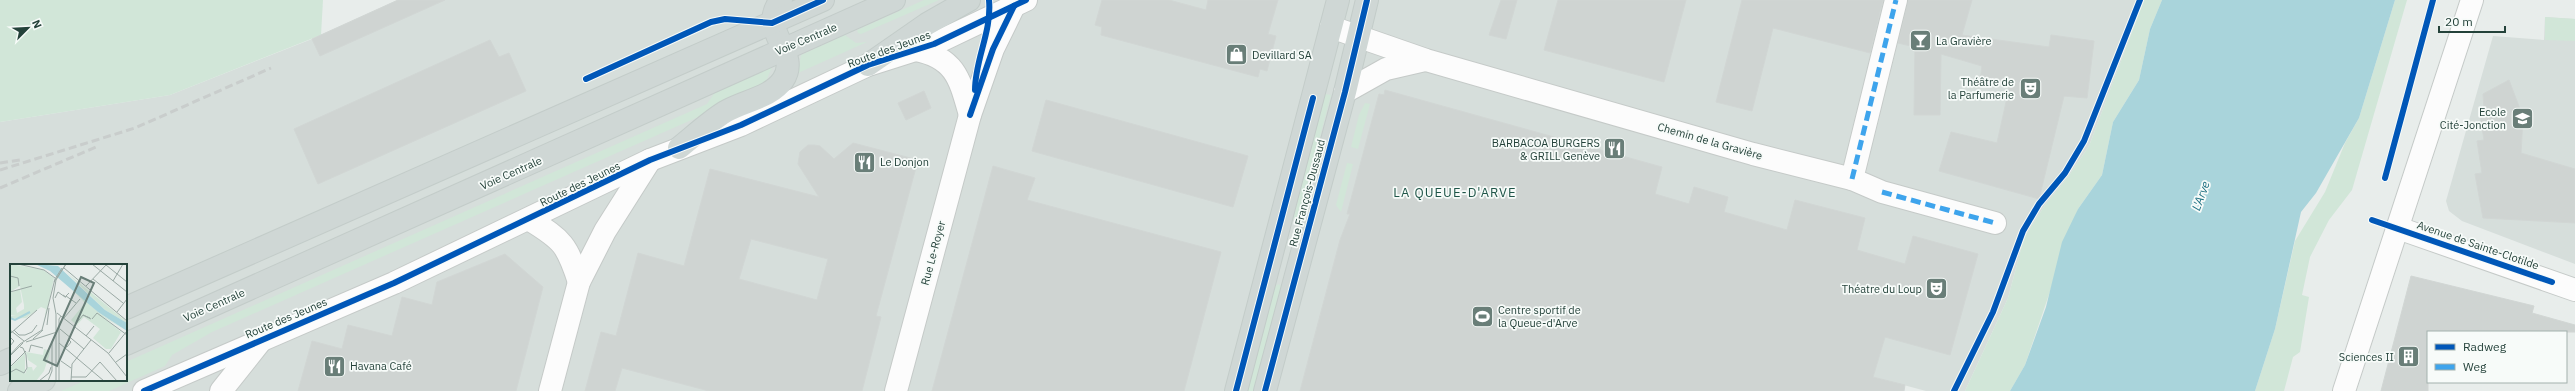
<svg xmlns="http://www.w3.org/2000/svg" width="2575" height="391" font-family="'IBM Plex Sans',sans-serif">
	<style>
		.built { fill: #d6dedb; fill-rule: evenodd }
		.green { fill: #d1e6d8 }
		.water { fill: #a9d4db }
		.building { fill: #cfd4d2; stroke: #d1d6d4; fill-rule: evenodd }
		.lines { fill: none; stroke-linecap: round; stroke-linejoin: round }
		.minor-casing { stroke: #c5cac8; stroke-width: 24 }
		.major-casing { stroke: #c3ccc9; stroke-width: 24 }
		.minor { stroke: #fcfcfc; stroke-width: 22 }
		.major { stroke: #cfd7d5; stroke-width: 22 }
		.rail { stroke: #c9cdcc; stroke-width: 3; stroke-dasharray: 8 4; stroke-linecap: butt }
		.quiet { stroke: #3ea4ec; stroke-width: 5; stroke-dasharray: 10 5; stroke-linecap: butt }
		.cycleway-casing { stroke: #f7fbf9; stroke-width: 8 }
		.cycleway { stroke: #0057b8; stroke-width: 6 }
		.labels { text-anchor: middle; stroke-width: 3.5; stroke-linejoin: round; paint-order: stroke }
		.street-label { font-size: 11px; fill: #24423a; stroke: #f7fbf9 }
		.poi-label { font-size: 11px; fill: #24423a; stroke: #f7fbf9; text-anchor: start }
		.water-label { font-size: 12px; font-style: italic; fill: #1c6f80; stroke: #f7fbf9 }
		.quarter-label { font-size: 13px; letter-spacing: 1px; fill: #1f5548; stroke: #f7fbf9 }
		.inset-river { fill: none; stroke: #a9d4db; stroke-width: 2 }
		.inset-road { fill: none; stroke: #9aa9a4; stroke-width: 1 }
		.view { fill: #697e78; fill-opacity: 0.15; stroke: #697e78; stroke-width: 2 }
		.inset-edge { fill: none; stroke: #24423a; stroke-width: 2 }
	</style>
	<rect width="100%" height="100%" fill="#e8edeb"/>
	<g class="built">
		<path d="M398 0H2144L2089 146 2068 177 2045 205 2024 238 2008 298 1965 391H1926L1342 235 1300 391H0V122L170 95 312 39ZM11 265H126V380H11Z"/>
		<polygon points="2545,17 2575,19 2575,264 2462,221 2449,211 2446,201 2493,36 2544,40"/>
	</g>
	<g class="green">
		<polygon points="0,0 323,0 321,35 170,95 0,122"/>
		<polygon points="924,0 939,0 861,34 858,33 857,30"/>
		<polygon points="2144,0 2162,0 2150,29 2139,80 2113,122 2102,175 2078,209 2025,365 2010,391 1965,391 2008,298 2024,238 2045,205 2068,177 2089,146"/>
		<polygon points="2395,0 2407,0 2352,190 2329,220 2310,257 2302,295 2309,297 2300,352 2293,357 2284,391 2255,391 2275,329 2295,241 2325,192 2345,143 2359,118"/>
		<polygon points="2545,17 2575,19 2575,41 2545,40"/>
		<polygon points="845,35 856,43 867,42 798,73 801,55"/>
		<polygon points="772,67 765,84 723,106 212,332 172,355 165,366 109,391 61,391 86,380 126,380 126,362 707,104 715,92"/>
		<polygon points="1325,94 1331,95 1298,220 1293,219"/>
		<polygon points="1365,103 1370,104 1358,149 1351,147 1359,115"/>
		<polygon points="1347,163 1353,164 1341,212 1336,205"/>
		<polygon points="1279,284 1281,287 1254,391 1247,391 1275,286"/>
	</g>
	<polygon class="water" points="2162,0 2395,0 2359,118 2316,193 2301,212 2275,329 2255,391 2010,391 2025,365 2046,307 2062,242 2078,209 2102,175 2113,122 2139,80 2150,29"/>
	<g class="building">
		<polygon points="398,0 445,0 320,56 312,39"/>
		<polygon points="1102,0 1169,0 1206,10 1208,0 1278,0 1268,34 1276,36 1267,71 1260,69 1258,77 1101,35 1102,27 1095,25"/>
		<polygon points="1501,0 1517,0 1506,39 1489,35"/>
		<polygon points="1558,0 1686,0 1664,82 1544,50"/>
		<polygon points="1742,0 1883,0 1870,53 1773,28 1752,111 1716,102"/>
		<polygon points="1908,0 1972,0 1962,35 2049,47 2051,35 2094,41 2087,98 2064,96 2039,199 1939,171 1951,132 1997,143 2010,84 1980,81 1982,66 1941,54 1940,115 1914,115 1915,47 1898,43"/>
		<polygon points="490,40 499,57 509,53 526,91 318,184 294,129"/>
		<polygon points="2509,80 2523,117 2521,153 2575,169 2575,223 2483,218 2475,174 2482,173 2477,141 2484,140 2479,108 2484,108 2483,94"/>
		<polygon points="1385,90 1662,167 1655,194 1689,204 1694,187 1728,197 1724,212 1787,230 1795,200 1865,218 1857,250 1905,264 1913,236 1978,254 1950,355 1885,337 1873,377 1905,385 1904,391 1300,391 1340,240 1350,214 1347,214 1379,94 1384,95"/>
		<polygon points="924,91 931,108 906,120 898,103"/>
		<polygon points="1046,100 1248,156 1233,207 1032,151"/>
		<path d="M853 143 918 160 876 316 881 317 862 391H709L622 368 615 391H585L601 332 616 336 638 253 684 266 710 169 819 197 798 164 800 152 808 145H814L820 146 834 159ZM751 239 828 259 817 300 739 279Z"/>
		<polygon points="993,166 1035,178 1027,200 1221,252 1184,391 932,391"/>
		<polygon points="505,254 543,287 516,391 298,391 312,341 342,349 348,325 392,336 402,297 432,305 437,282"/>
		<polygon points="2411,276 2534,306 2532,313 2575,325 2575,332 2428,332 2428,391 2381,391"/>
	</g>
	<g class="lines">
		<defs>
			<g id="minor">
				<polyline points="1331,27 1426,60 1753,154 1852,179 1882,192 1995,223"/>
				<path d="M916 50C956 58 960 80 970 115"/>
				<polyline points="1345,92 1386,69 1425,60"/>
				<polyline points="1852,179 1896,0"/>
				<path d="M530 220C563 240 567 245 579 282"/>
				<polyline points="2398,228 2575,290"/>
				<polyline points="144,391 394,283 650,160 741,125 868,65 934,44 1026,0"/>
				<polyline points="221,391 260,342"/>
				<polyline points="550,391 579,282 605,231 650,160"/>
				<polyline points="896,391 970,115 993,49 1014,6"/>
				<polyline points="2344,391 2472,0"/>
			</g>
			<g id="major">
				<polyline points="868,65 927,24 969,0"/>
				<path d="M679 148C694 136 709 122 725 112 743 101 771 98 783 80 802 51 756 32 781 0"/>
				<polyline points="126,308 823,0"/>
				<polyline points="126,344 894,0"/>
				<polyline points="0,364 11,359"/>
				<polyline points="19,391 44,380"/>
				<polyline points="1236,391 1338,0"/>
				<polyline points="1265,391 1345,92 1367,0"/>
			</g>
		</defs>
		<use href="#minor" class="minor-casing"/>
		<use href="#major" class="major-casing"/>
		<use href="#minor" class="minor"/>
		<use href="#major" class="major"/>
		<g class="rail">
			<polyline points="0,163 20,160"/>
			<polyline points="0,170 135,128 271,68"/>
			<polyline points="0,188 96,147"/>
		</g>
		<g class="quiet">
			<polyline points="1852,179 1896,0"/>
			<polyline points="1882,192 1995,223"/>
		</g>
		<defs>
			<g id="cycleway">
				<polyline points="586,79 711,22 725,19 772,23 823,0"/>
				<path d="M975 90C975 59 992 32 989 0"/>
				<polyline points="970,115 993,49 1014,6"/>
				<polyline points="2385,178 2433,0"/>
				<polyline points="2372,220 2552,282"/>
				<polyline points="144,391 394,283 650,160 741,125 868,65 934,44 1026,0"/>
				<polyline points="1236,391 1313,98"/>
				<polyline points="1265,391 1345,92 1367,0"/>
				<polyline points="1954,391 1993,312 2023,231 2039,204 2065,173 2084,141 2140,0"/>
			</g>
		</defs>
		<use href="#cycleway" class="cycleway-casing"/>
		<use href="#cycleway" class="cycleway"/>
	</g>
	<defs>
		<symbol id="bar-square" viewBox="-11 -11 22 22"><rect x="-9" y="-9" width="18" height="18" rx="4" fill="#697e78" stroke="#f7fbf9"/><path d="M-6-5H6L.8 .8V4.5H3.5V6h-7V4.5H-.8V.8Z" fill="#fff"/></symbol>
		<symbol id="shop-square" viewBox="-11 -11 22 22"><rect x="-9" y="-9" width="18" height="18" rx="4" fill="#697e78" stroke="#f7fbf9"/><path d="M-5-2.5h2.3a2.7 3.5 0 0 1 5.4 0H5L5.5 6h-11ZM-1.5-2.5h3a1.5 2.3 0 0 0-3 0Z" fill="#fff"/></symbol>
		<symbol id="theatre-square" viewBox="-11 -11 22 22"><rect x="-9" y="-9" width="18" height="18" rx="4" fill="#697e78" stroke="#f7fbf9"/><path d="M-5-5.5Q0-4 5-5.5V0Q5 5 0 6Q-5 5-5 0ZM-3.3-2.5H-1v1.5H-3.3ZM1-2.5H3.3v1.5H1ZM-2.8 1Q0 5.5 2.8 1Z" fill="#fff"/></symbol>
		<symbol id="school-square" viewBox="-11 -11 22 22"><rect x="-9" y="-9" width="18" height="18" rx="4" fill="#697e78" stroke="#f7fbf9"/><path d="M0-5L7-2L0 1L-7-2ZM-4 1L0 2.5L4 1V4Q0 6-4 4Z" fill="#fff"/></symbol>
		<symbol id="restaurant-square" viewBox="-11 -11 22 22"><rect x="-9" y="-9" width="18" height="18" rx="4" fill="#697e78" stroke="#f7fbf9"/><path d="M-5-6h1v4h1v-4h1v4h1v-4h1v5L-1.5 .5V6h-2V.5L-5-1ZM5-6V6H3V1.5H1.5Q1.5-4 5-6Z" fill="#fff"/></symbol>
		<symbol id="stadium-square" viewBox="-11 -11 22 22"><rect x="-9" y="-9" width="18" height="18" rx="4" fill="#697e78" stroke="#f7fbf9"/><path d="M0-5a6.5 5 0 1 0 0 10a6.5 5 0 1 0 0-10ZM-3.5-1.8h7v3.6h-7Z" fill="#fff"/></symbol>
		<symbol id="building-square" viewBox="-11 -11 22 22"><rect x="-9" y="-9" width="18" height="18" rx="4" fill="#697e78" stroke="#f7fbf9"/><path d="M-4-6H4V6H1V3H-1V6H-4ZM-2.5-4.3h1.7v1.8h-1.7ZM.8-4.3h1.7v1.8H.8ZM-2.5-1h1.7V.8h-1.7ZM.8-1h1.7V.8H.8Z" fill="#fff"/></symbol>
	</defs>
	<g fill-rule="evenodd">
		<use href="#bar-square" x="1908" y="28" width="25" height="25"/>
		<use href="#shop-square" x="1224" y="42" width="25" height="25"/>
		<use href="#theatre-square" x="2018" y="76" width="25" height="25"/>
		<use href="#school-square" x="2510" y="106" width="25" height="25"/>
		<use href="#restaurant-square" x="1602" y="136" width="25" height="25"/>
		<use href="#restaurant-square" x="852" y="150" width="25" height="25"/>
		<use href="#theatre-square" x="1924" y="276" width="25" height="25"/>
		<use href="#stadium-square" x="1470" y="304" width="25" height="25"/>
		<use href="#building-square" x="2396" y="344" width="25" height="25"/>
		<use href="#restaurant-square" x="322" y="354" width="25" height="25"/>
	</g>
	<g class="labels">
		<g class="street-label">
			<text transform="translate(806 39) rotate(-23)" y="4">Voie Centrale</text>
			<text transform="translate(889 49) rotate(-20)" y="4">Route des Jeunes</text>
			<text transform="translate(1710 141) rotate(16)" y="4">Chemin de la Gravière</text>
			<text transform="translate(511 173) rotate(-24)" y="4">Voie Centrale</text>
			<text transform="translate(580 184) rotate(-26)" y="4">Route des Jeunes</text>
			<text transform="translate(1307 193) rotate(-75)" y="4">Rue François-Dussaud</text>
			<text transform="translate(2478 245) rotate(19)" y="4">Avenue de Sainte-Clotilde</text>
			<text transform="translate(933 253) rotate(-75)" y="4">Rue Le-Royer</text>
			<text transform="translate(214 305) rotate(-24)" y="4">Voie Centrale</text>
			<text transform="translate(286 318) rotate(-23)" y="4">Route des Jeunes</text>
		</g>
		<g class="poi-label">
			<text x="1936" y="45">La Gravière</text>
			<text x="1252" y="59">Devillard SA</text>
			<text x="2014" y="86" text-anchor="end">Théâtre de<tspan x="2014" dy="13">la Parfumerie</tspan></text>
			<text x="2506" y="116" text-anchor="end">Ecole<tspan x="2506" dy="13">Cité-Jonction</tspan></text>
			<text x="1600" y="147" text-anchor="end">BARBACOA BURGERS<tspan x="1600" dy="13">&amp; GRILL Genève</tspan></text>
			<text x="880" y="166">Le Donjon</text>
			<text x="1922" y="293" text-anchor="end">Théatre du Loup</text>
			<text x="1498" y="314">Centre sportif de<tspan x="1498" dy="13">la Queue-d'Arve</tspan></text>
			<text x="2394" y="361" text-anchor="end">Sciences II</text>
			<text x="350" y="370">Havana Café</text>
		</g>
		<g class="water-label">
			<text transform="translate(2201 196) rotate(-70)" y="4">L'Arve</text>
		</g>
		<g class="quarter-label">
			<text x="1455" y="197">LA QUEUE-D'ARVE</text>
		</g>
	</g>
	<g transform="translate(10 264)">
		<rect width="117" height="117" fill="#e8edeb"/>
		<path d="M0 0 33 6 44 14 34 60 36 45 31 43 16 54 0 55V52L6 51H0V29L10 25 12 38 6 44 7 49 14 45V41L10 22 0 28ZM56 8 117 58V59L95 46ZM59 22 88 48 112 64 90 51 111 68 101 85H96L83 74 90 65 74 53 67 61 73 67 61 56 75 39ZM34 85 40 87 39 92 34 107 26 117H0V104L15 89V110L18 103H22L23 107 27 102 18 96 16 88 33 91Z" fill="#d1e6d8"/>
		<path d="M25 0 48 2 95 46 117 59V67L88 48 40 7Z" fill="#a9d4db"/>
		<path class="inset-river" d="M0 54 5 56 20 48"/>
		<path class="inset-road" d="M8 0 34 6 45 14M82 0 117 28M96 1 117 18M54 4 117 57M0 12 8 14 9 22M45 15 52 4M83 15 113 39M103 17 113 0M44 18 56 0M76 22 97 0M0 28 22 22M59 29 56 32 66 39M45 34 48 28 55 33H56L53 31M107 48 117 35M47 49 98 89 117 113M54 54 70 35M80 54 73 51 81 55M82 55 87 49 117 71M37 61 39 44M65 61 73 51M50 65 74 85M0 66 14 77M4 66 9 71H15L22 68 27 61M1 69 27 46M76 72 84 62M0 73 4 77 0 82M23 75 33 66M59 76 61 78 57 83 55 82ZM16 78 47 68M49 79 94 117M19 88 21 81 33 84M99 89 117 67M0 91 10 80 32 66 45 15M0 92 13 79M51 97 61 104M106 98 117 90M0 103 16 87M1 108 6 105 14 109 17 104 16 91 13 84 10 83M61 113H76L90 98 107 117M29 117 39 109 41 103M38 117 42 107V77M46 117V50L43 34 46 16 56 0M49 117V55L51 52M61 117 62 100 81 76"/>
		<path class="view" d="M71 13 84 19 47 102 34 96Z"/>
		<rect width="117" height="117" class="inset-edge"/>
	</g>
	<rect x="2427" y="331" width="140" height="52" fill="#f7fbf9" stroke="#a3b1ad"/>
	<rect x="2435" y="344" width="20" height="6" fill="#0057b8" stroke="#a3b1ad"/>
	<text x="2463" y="351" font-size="12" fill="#24423a">Radweg</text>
	<rect x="2435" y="364" width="20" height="6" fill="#3ea4ec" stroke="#a3b1ad"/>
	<text x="2463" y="371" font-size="12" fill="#24423a">Weg</text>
	<g transform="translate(28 28) rotate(66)" stroke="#f7fbf9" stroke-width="3" paint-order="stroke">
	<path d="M0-3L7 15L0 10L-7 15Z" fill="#24423a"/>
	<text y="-6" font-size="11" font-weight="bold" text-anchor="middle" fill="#24423a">N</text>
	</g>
	<path d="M2439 26v6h66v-6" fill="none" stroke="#24423a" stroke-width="2"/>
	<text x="2445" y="26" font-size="12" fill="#24423a" stroke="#f7fbf9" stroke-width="3" paint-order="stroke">20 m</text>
</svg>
